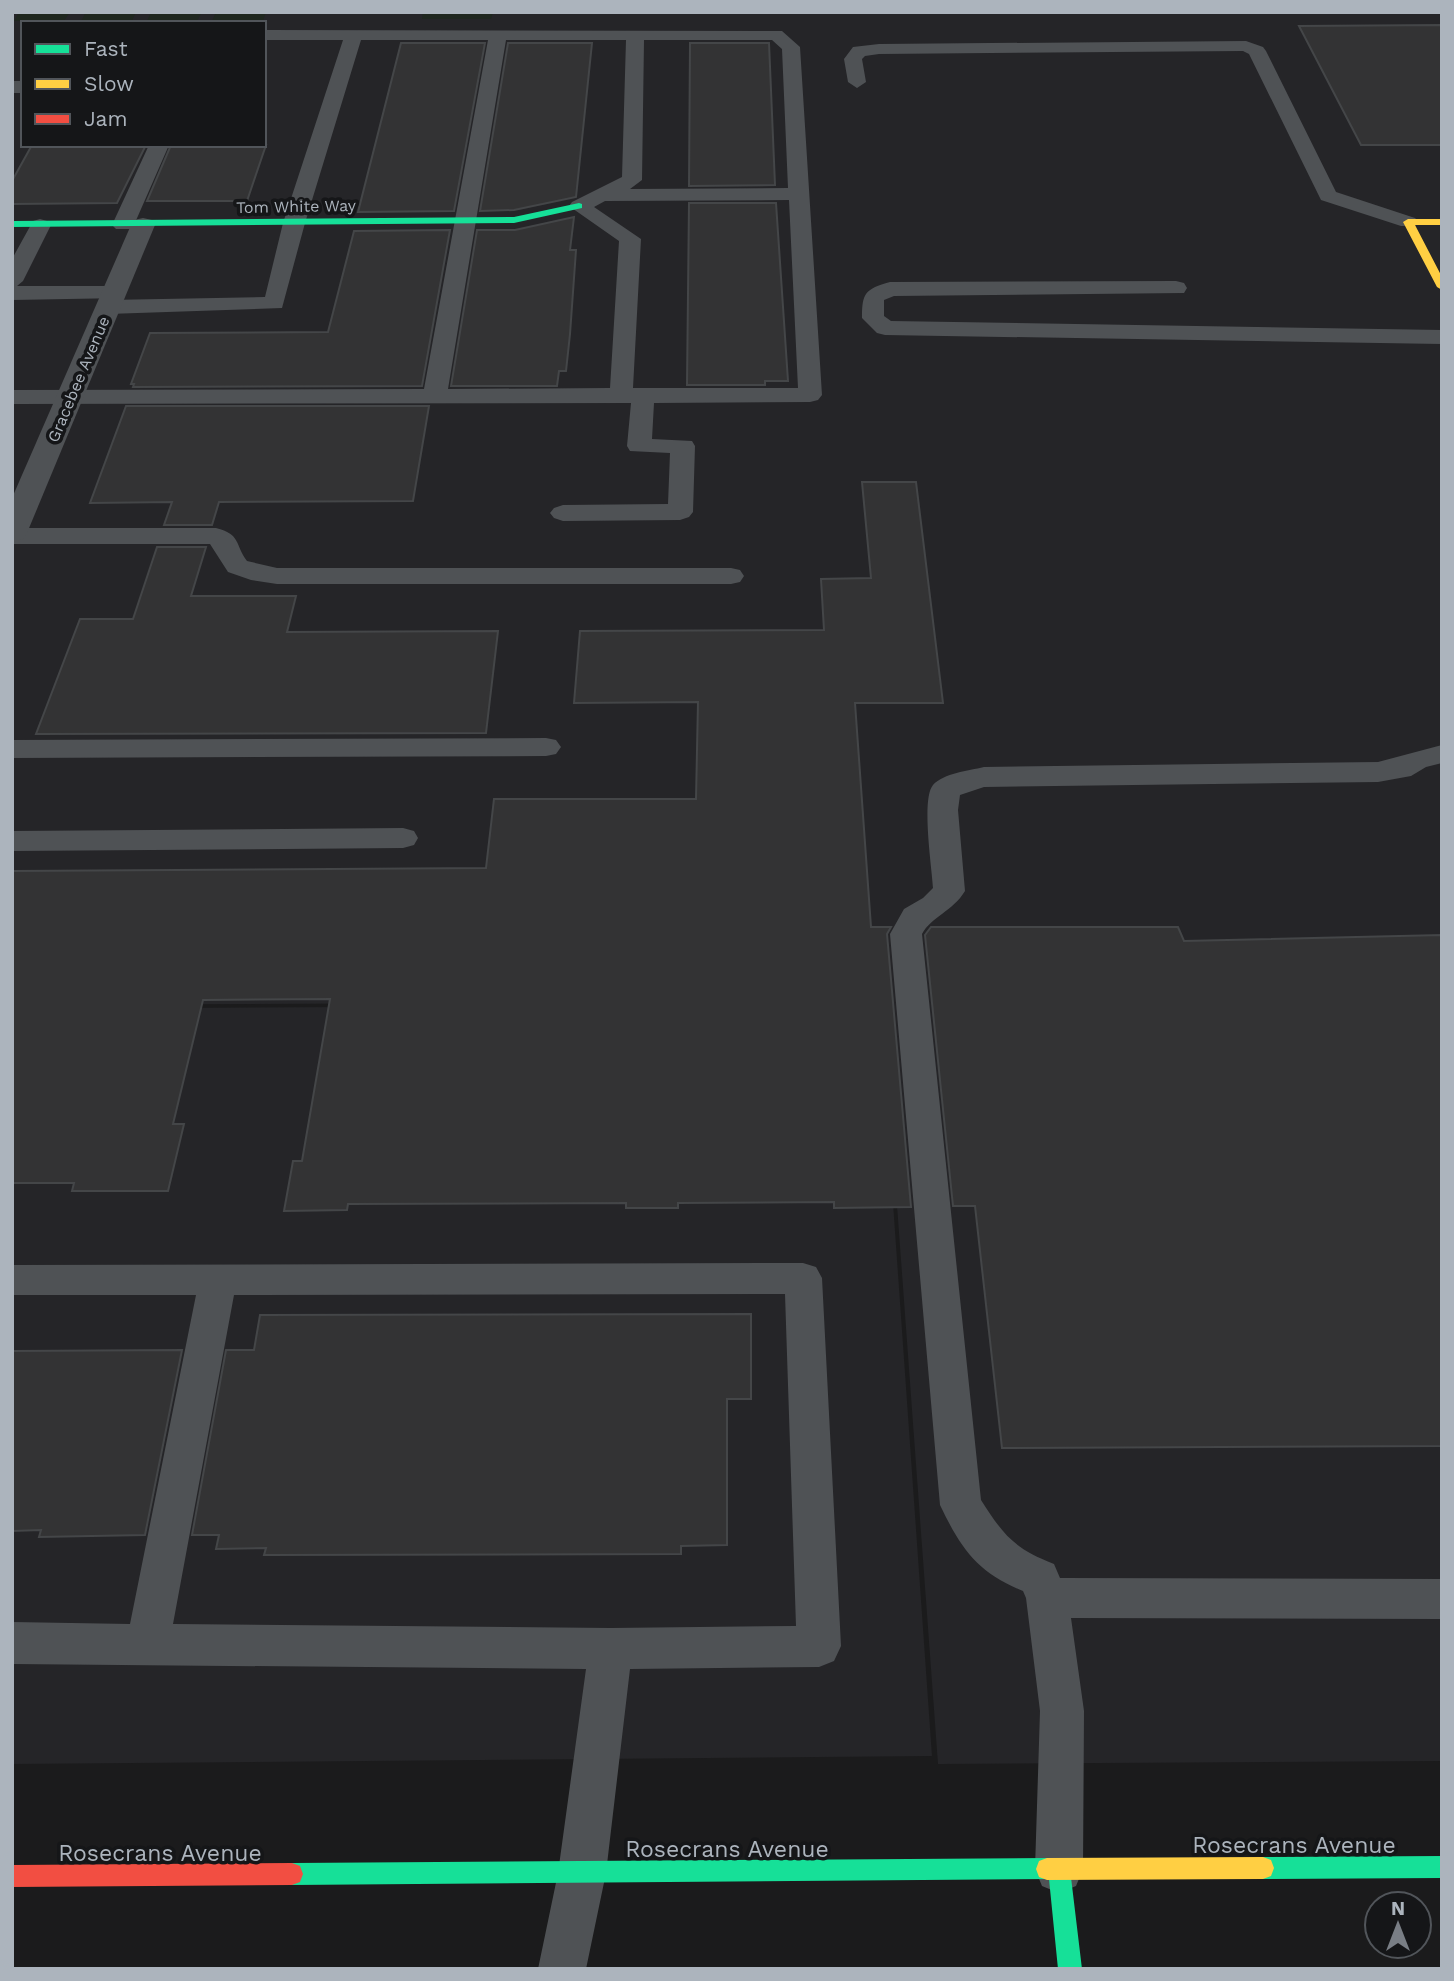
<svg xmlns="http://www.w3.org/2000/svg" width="1454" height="1981" font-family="'Work Sans',sans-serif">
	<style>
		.built { fill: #252528; fill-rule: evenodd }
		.green { fill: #1f271f }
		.building { fill: #333334; stroke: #444648; stroke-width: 2 }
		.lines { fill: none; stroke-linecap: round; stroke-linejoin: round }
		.lane { fill: #4f5255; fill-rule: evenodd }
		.street { fill: #4f5255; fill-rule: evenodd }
		.fast { fill: #16e098; fill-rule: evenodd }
		.slow { fill: #ffcf43; fill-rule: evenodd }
		.jam { fill: #f24e42; fill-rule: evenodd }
		.labels { text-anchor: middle; stroke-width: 7; stroke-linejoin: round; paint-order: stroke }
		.far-street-label { font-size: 16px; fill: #acb4bd; stroke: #151618 }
		.near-street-label { font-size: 23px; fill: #acb4bd; stroke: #151618 }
	</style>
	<rect width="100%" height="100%" fill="#1b1b1c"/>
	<g class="built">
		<path d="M12 12H1442V1761L938 1764 882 1001 12 1005ZM23 23H264V145H23Z"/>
		<polygon points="879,1004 932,1756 12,1764 12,1009"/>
	</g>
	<g class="green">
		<polygon points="19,12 70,12 64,21 14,21"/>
		<polygon points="86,12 136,12 132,21 81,21"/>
		<polygon points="151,12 202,12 197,21 147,21"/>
		<polygon points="216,12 266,12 263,21 212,21"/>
		<polygon points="423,12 493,12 491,19 422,19"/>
	</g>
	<g class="building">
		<polygon points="1442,25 1442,145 1361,145 1299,26"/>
		<polygon points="401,43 485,43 454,211 358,212"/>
		<polygon points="508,43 592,43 576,197 514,210 480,211"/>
		<polygon points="690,43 769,43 775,185 689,186"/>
		<polygon points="32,145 146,145 117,203 12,204 12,181"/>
		<polygon points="171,145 266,145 247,201 147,201"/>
		<polygon points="689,203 776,203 788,381 765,381 765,385 687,385"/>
		<polygon points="574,217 570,250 576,250 570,334 566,371 559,371 557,386 451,386 477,230 515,230"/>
		<polygon points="450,230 422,386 133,387 134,384 131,384 150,333 328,332 354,231"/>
		<polygon points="126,406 429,406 413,501 219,502 212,525 164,525 172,502 90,503"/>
		<polygon points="862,482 916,482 943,703 855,703 871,927 891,927 887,934 911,1207 834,1208 834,1202 678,1203 678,1208 626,1208 626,1203 348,1204 347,1210 284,1211 293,1161 302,1161 330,999 203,1000 173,1124 184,1124 168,1191 72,1191 74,1183 12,1183 12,871 486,868 494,799 696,799 698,702 574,703 580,631 824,630 821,579 871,578"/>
		<polygon points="157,547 206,547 191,596 296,596 287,632 498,631 486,733 36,734 80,619 133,619"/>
		<polygon points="931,927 1178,927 1184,941 1442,935 1442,1446 1002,1448 975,1206 953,1206 925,935"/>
		<polygon points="751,1314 751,1399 727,1399 727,1545 681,1546 681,1554 264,1555 266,1548 216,1549 219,1535 192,1535 226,1350 254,1350 260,1315"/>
		<polygon points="182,1350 145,1535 39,1537 41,1530 12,1531 12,1351"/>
	</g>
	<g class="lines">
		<g class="lane">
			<path d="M264 30 782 31 800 47 822 395 818 400 810 402 654 403 652 439 692 441 695 446 693 512 689 517 680 520 563 521 554 518 550 513 554 508 563 505 668 504 670 453 630 451 627 446 631 403 12 404V390L424 389 488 40H361L305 223 282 308 108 314 100 312 97 307 100 302 108 300 265 297 283 223 343 40H264ZM506 40H626L622 177 572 202 569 206 619 241 610 388 448 389ZM644 40H772L782 49 788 188 630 189 642 180ZM789 200 798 388H633L641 239 594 207 605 201Z"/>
			<polygon points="1246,41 1263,47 1266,51 1336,192 1415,218 1419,222 1415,226 1401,226 1321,200 1249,54 1243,51 879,54 865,56 862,59 866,82 857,88 848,82 844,59 853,47 879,44"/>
			<rect x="12" y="81" width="11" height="12"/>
			<polygon points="149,145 169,145 134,225 130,229 116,229 112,225"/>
			<polygon points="40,219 47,221 51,225 23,281 17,286 115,286 123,288 126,293 123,298 12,300 12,259 33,221"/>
			<path d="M1176 281 1184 283 1187 288 1184 293 894 296 884 300V316L891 321 1442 330V344L885 335 877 333 862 318C862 293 865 289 890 282Z"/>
			<path d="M12 528H216C241 534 235 545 247 561L277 568H731L740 570 744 576 740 582 731 584H277L251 580 228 572 210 544H12Z"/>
			<polygon points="546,738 556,740 561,747 556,754 546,756 12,758 12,740"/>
			<path d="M1442 745V763L1426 767 1411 776 1378 782 984 787 960 795 958 810 965 891C953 911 931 917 922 934L981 1500C1004 1536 1014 1548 1054 1564L1060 1578 1442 1579V1619L1071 1618 1084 1711 1083 1869 1076 1886 1059 1893 1042 1886 1035 1869 1040 1711 1026 1598 1023 1591C978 1573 961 1549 940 1505L890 934 904 909 923 898 933 888C932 868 921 799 933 785 944 773 968 771 984 767L1378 762Z"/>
			<polygon points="403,828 414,831 418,838 414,845 403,848 12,851 12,831"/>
			<path d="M803 1263 816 1267 822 1278 841 1646 834 1661 819 1667 630 1669 606 1873 586 1969H538L558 1873 586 1669 12 1664V1622L130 1624 196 1295H12V1265ZM785 1294 796 1626 611 1628 173 1624 234 1295Z"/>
		</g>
		<polygon class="street" points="143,218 152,220 155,225 27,533 23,539 12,542 12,498 131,225 134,220"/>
		<g class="fast">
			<polygon points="579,203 582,204 582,208 514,223 12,227 12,221 514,217"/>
			<polygon points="1442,1856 1442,1878 1263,1879 1255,1876 1252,1868 1255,1860 1263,1857"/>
			<polygon points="1047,1858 1067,1861 1070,1869 1082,1969 1058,1969 1049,1879 292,1885 284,1882 281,1874 284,1866 292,1863"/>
		</g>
		<g class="slow">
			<polygon points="1442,219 1442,225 1415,225 1442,277 1442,290 1437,287 1403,222 1408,219"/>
			<polygon points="1263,1857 1271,1860 1274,1868 1271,1876 1263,1879 1047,1880 1039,1877 1036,1869 1039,1861 1047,1858"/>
		</g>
		<polygon class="jam" points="292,1863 300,1866 303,1874 300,1882 292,1885 12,1887 12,1865"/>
	</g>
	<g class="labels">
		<g class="far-street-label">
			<text transform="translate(296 206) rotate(-1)" y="6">Tom White Way</text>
			<text transform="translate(78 379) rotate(-67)" y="6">Gracebee Avenue</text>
		</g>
		<g class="near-street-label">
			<text x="1294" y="1853">Rosecrans Avenue</text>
			<text x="727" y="1857">Rosecrans Avenue</text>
			<text x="160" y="1861">Rosecrans Avenue</text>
		</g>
	</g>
	<rect width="1454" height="1981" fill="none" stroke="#acb4bd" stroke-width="28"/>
	<rect x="21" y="21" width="245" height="126" fill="#151618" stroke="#51555a" stroke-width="2"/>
	<rect x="35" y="44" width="35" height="10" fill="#16e098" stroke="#51555a" stroke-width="2"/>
	<text x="84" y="56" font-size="21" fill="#acb4bd">Fast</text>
	<rect x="35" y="79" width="35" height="10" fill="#ffcf43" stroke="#51555a" stroke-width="2"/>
	<text x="84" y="91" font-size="21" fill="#acb4bd">Slow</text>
	<rect x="35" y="114" width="35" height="10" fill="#f24e42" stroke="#51555a" stroke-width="2"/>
	<text x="84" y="126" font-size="21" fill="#acb4bd">Jam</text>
	<g transform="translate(1398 1925)"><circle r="33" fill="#151618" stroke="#51555a" stroke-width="2"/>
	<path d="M0-5L12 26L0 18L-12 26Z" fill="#797e85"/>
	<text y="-10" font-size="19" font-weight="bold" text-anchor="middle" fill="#acb4bd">N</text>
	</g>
</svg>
